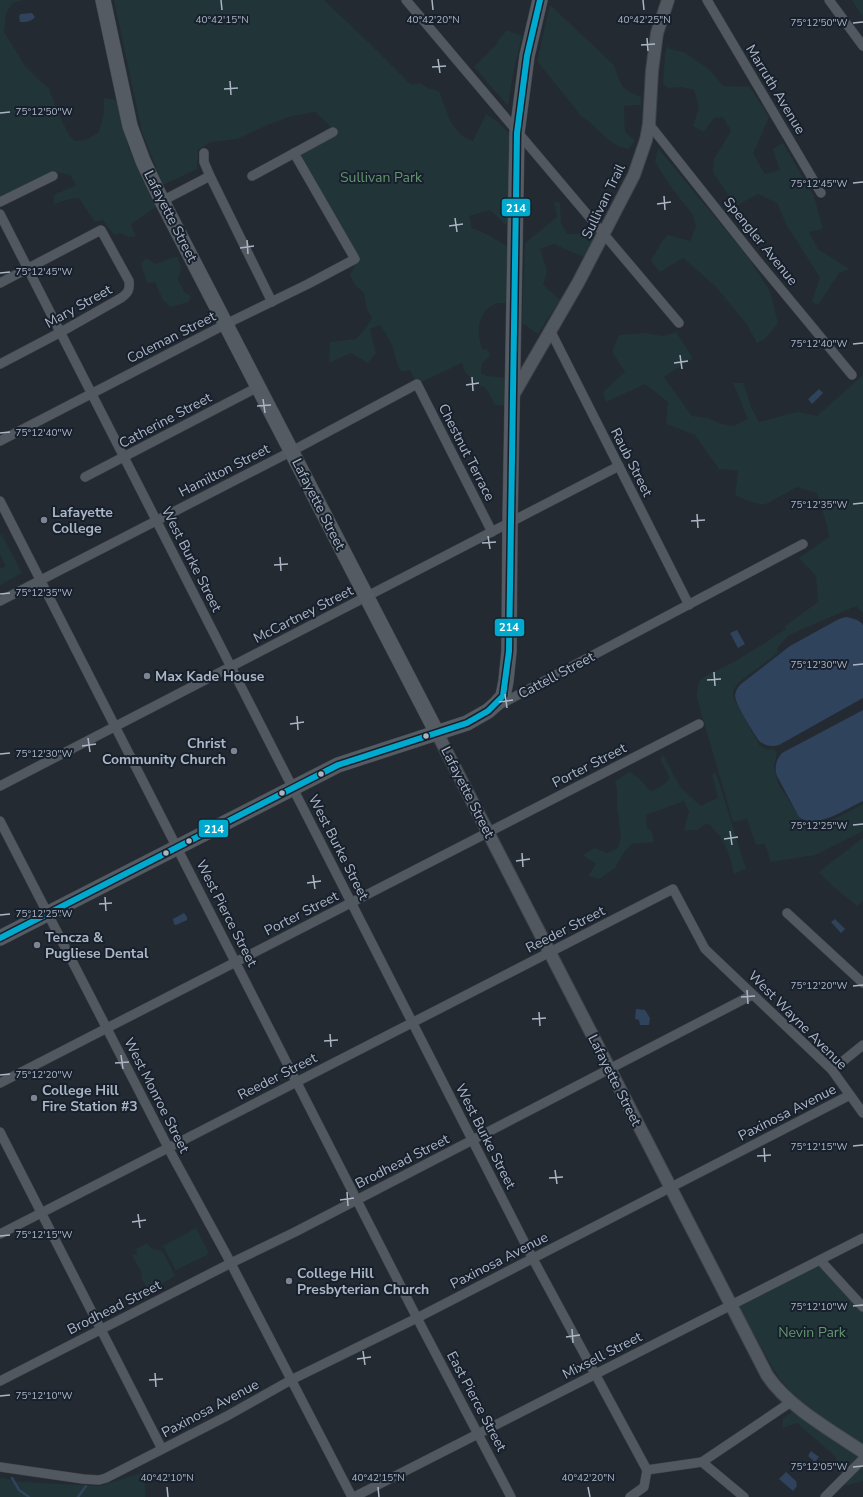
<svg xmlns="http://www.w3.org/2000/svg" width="863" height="1497" font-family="'Nunito Sans',sans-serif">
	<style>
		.green { fill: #213437 }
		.water { fill: #2f435c }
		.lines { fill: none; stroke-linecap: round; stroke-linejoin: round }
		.stream { stroke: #2f435c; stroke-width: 2.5 }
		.minor-casing { stroke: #40444a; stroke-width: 10 }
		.tertiary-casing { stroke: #40444a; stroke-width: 14 }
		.primary-casing { stroke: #41464e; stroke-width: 16 }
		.minor { stroke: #525860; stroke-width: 9 }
		.tertiary { stroke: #525860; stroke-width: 12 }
		.primary { stroke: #555b62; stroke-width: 15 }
		.bus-1-casing { stroke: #17202c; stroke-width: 9 }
		.bus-1 { stroke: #00a9ce; stroke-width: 6 }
		.ticks { fill: none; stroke: #abb6c5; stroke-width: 1.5 }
		.poi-dot { fill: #7c8591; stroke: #17202c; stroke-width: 1.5 }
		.bus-dot { fill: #abb6c5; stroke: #17202c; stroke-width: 1.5 }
		.labels { text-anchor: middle; stroke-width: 4; stroke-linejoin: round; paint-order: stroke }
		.street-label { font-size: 14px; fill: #abb6c5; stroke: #17202c }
		.park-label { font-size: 14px; fill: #62966d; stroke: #17202c }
		.poi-label { font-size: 14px; font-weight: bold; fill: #abb6c5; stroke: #17202c; text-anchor: start }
		.ticks-label { font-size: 10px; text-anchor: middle; fill: #abb6c5; stroke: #17202c; stroke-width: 4; stroke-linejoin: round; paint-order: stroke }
		.line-badge { stroke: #17202c; stroke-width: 1.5 }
		.badge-label { font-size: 11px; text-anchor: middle; font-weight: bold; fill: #fff }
	</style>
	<rect width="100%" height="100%" fill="#242a31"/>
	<g class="green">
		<polygon points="0,0 23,0 13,3 6,13 4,32 25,66 49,89 57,111 70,137 76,141 86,140 99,132 104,113 104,98 116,100 129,149 157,206 131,224 136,236 129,237 120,233 114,235 103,220 95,222 79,198 69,199 54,204 54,195 76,185 70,175 55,172 0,197"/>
		<path d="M114 0H324L366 40 409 83 413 85 419 83 428 88 439 91C446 110 452 135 473 141L486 114 498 122 510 134V182L507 226 490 210 469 216 472 228 486 234 507 246 506 303C502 303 496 303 493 305 477 312 476 336 483 350L487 349 490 355 482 363 481 373 487 376 505 378 504 406 495 405 486 388 478 385 465 372 462 363 417 384 410 370 402 372C397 364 395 357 393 348 390 340 385 333 380 325L370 329 376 353 368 363 351 353 329 363 330 342 356 339 365 329 372 318 367 310 364 293 355 285 350 275 359 258 300 153 337 133 315 112 292 116 270 124 237 139 210 142 198 150 197 169 163 185 142 132Z"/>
		<polygon points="852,0 863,0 863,18"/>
		<path d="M550 5 613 64 622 86 629 92 641 97V105L624 106 625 132 635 141 629 149C609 147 599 127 582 117L537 61Z"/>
		<polygon points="507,30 522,36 513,74 508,106 474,67 495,46 500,38"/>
		<polygon points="667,46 670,49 684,52 710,70 723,86 750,87 769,117 753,154 765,174 780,170 773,149 783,143 814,196 823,229 809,232 819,250 850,269 839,273 818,305 812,302 820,277 787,226 777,203 758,194 736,206 713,173 714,159 731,131 723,117 714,118 704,132 693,126 699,107 694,90 682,87 668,88 663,84 665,55"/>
		<polygon points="658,148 748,257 770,291 778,323 765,339 757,343 746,323 715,286 683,258 660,272 651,261 662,241 668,235 690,241 696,227 693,215 673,190 655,162"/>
		<polygon points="554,201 560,203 561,223 567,234 578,234 591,227 598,235 583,257 554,244 540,249 547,271 543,285 560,300 538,334 522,323 525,243 557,217"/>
		<polygon points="178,257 181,269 178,280 184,292 191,296 188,302 171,307 163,300 155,282 147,283 141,264 146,258 156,264 171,258"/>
		<path d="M676 332 693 358 664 377 692 416 708 418 721 424 734 426 748 419 733 383H743L752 409 759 422 797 412 817 416 863 375V613L856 606 789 635 777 648 778 653 738 683 733 691 734 699 760 746 768 750 774 749 777 753 774 766 778 783 803 823C825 827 844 814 863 804V831L815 855 771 862 765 844 756 845 747 819 733 822 697 698C697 692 697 685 701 680 708 673 719 670 728 665 748 654 767 642 786 629L785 626 818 602 816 576 799 558 829 537C828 522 820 508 817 493L797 487 764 505 748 501 735 495 738 471 719 469 695 435 666 424 668 402 645 384 606 402 603 392 625 372 612 352 619 335 643 333 663 336Z"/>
		<polygon points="0,535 2,535 22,573 0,585 0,569 6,566 0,554"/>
		<path d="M663 755 681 788 701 806 710 801 718 798 712 774 716 773 746 869 734 874C729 852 725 838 707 823L697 830H684L689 811 684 801 646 815 647 828 652 832 654 842 631 844 623 854 615 868 599 879 588 876 596 864 583 855 595 848 607 853 618 848 621 836 617 807V788L615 781 630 772 640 779 650 791C659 789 664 785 670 778L660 759Z"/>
		<polygon points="863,838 863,900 857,906 834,887 819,872"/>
		<polygon points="196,1228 209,1254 176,1270 163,1246"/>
		<polygon points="147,1243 152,1249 159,1250 163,1252 175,1276 149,1291 141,1278 142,1273 132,1255 137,1254 136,1249"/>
		<polygon points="819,1265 863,1312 863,1447 802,1404 778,1377 741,1311 740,1306"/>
		<polygon points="794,1411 821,1427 863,1460 863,1481 845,1486 835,1456 797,1423 782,1428 783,1418"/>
		<polygon points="145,1472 145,1497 0,1497 0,1478 23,1482 100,1486"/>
	</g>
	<g class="water">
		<path d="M32 13 35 17C31 22 26 22 20 22L19 16 21 14Z"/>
		<polygon points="819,389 823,393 812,404 808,399"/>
		<path d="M846 617C852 618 860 620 863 625V698L779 745C770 747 766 746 759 741 753 731 735 705 735 695 736 690 738 687 741 684L790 646 839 619Z"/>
		<polygon points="737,630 745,644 738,648 730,633"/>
		<path d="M863 710V801C845 809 817 830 799 817L777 776C774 767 776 760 782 753Z"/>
		<polygon points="184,913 187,917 187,920 176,925 174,924 173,919"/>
		<polygon points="835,919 845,929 841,933 831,922"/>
		<polygon points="636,1009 645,1010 650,1018 649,1025 640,1025 639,1020 635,1019"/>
		<polygon points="811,1451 819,1457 815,1462 808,1456"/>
		<polygon points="786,1472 796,1481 797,1486 793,1491 779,1479"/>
	</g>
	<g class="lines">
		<g class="stream">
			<polyline points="12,1478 19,1490 29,1497"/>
			<polyline points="78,1497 86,1486"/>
		</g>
		<defs>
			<g id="minor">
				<polyline points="406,0 679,323"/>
				<polyline points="707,0 821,193"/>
				<polyline points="829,0 863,46"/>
				<polyline points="649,124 756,259 852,375"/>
				<polyline points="204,153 204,162 210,176 272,302"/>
				<polyline points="252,176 333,132"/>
				<polyline points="162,201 210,176"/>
				<polyline points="0,202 53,176"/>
				<polyline points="0,214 533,1259 647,1470"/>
				<path d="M0 283 101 230 129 281C130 290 128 293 121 298L61 332 0 364"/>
				<polyline points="551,332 689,605"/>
				<polyline points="0,441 226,324 308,284 355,259 294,153"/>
				<polyline points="85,477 258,387"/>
				<polyline points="0,501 417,1318 511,1497"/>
				<polyline points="0,601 292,451 417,384 492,532"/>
				<polyline points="499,705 803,544"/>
				<polyline points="0,786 619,466"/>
				<polyline points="0,821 172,1155 226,1254 352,1497"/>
				<polyline points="787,913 863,983"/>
				<polyline points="832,1070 863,1045"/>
				<polyline points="0,1083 699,724"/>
				<polyline points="0,1132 162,1449"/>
				<polyline points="0,1234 673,889 705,949 832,1070 863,1113"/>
				<polyline points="820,1260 863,1307"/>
				<polyline points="0,1381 231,1263 295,1232 752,995"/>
				<polyline points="702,1462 744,1497"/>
				<polyline points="0,1467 83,1479 99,1480 106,1478 227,1416 291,1380 417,1318 850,1095"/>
				<polyline points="647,1470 702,1462 791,1402"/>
				<polyline points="354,1497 863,1238"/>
				<polyline points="630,1497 644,1487 647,1470"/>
				<polyline points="825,1497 863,1459"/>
			</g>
			<g id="tertiary">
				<polyline points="512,397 578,283 634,175 646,140 649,124 652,71 657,33 668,0"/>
				<path d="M437 733 767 1375C787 1406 832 1431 863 1452"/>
			</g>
			<g id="primary">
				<polyline points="103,0 130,126 143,161 162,201 437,733"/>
				<polyline points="0,938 338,765 467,723 488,711 496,704 503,696 506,681 509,651 510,523 517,133 527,56 540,0"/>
			</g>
		</defs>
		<use href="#minor" class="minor-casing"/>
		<use href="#tertiary" class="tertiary-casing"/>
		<use href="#primary" class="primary-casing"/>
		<use href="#minor" class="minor"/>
		<use href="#tertiary" class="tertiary"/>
		<use href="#primary" class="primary"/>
		<defs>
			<polyline id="bus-1" points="0,938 338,765 467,723 488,711 503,696 509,651 517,133 527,56 540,0"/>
		</defs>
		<use href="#bus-1" class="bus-1-casing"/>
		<use href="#bus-1" class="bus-1"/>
	</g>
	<path class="ticks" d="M221 0 222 10M432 0 433 10M643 0 644 10M853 23 863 22M647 38 648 51M641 45 655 44M438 59 440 73M432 67 446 66M230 81 231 95M224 89 238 88M0 113 10 112M853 183 863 182M664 196 665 210M657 204 671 202M455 218 457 232M449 226 463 224M247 240 248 254M240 248 254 246M0 273 10 272M853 344 863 343M680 355 682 369M674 363 688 361M472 377 473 391M466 385 479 383M263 399 265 413M257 406 271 405M0 433 10 432M853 504 863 503M697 514 698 528M691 521 705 520M488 536 490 549M482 543 496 542M280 557 281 571M274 565 288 564M0 594 10 593M853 665 863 664M714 672 715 686M707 680 721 679M505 694 507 708M499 702 513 700M297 716 298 730M290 724 304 722M88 738 90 752M82 746 96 744M0 754 10 753M853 825 863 824M730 831 732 845M724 839 738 837M522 853 523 867M516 861 530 859M313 875 315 889M307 883 321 881M105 897 106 911M99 904 112 903M0 915 10 914M853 986 863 985M747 990 748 1004M741 997 755 996M539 1012 540 1026M532 1019 546 1018M330 1034 331 1047M324 1041 338 1040M121 1055 123 1069M115 1063 129 1062M0 1075 10 1074M853 1146 863 1145M764 1148 765 1162M757 1156 771 1155M555 1170 557 1184M549 1178 563 1177M347 1192 348 1206M340 1200 354 1198M138 1214 140 1228M132 1222 146 1220M0 1236 10 1235M853 1306 863 1305M572 1329 573 1343M566 1337 580 1335M363 1351 365 1365M357 1359 371 1357M155 1373 156 1387M149 1380 163 1379M0 1396 10 1395M853 1467 863 1466M167 1487 168 1497M378 1487 379 1497M588 1487 590 1497"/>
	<g class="poi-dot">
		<circle cx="44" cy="520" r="4"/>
		<circle cx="147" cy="676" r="4"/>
		<circle cx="234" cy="751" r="4"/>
		<circle cx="37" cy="945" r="4"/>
		<circle cx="34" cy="1098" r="4"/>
		<circle cx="289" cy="1281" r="4"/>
	</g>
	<g class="bus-dot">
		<circle cx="426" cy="736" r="3.5"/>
		<circle cx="321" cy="774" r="3.5"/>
		<circle cx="282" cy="793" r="3.5"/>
		<circle cx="189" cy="841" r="3.5"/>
		<circle cx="166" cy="853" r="3.5"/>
	</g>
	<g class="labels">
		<g class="street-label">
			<text transform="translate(776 89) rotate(59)" y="5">Marruth Avenue</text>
			<text transform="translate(603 201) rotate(-64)" y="5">Sullivan Trail</text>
			<text transform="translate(171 216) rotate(63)" y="5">Lafayette Street</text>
			<text transform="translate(761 241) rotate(51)" y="5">Spengler Avenue</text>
			<text transform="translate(78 306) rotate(-29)" y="5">Mary Street</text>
			<text transform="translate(171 337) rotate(-27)" y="5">Coleman Street</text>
			<text transform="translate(165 420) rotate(-28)" y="5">Catherine Street</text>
			<text transform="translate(467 452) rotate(63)" y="5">Chestnut Terrace</text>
			<text transform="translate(632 462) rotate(63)" y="5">Raub Street</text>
			<text transform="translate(224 470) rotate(-27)" y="5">Hamilton Street</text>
			<text transform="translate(319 504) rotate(63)" y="5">Lafayette Street</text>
			<text transform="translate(192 559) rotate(63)" y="5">West Burke Street</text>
			<text transform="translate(303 614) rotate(-27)" y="5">McCartney Street</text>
			<text transform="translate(556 675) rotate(-28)" y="5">Cattell Street</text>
			<text transform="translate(589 765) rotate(-27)" y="5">Porter Street</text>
			<text transform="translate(468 792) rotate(63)" y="5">Lafayette Street</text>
			<text transform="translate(339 847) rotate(63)" y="5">West Burke Street</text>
			<text transform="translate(227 913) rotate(63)" y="5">West Pierce Street</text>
			<text transform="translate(301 913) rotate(-27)" y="5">Porter Street</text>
			<text transform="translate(565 929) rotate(-27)" y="5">Reeder Street</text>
			<text transform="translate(798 1020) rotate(45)" y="5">West Wayne Avenue</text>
			<text transform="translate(277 1076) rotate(-27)" y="5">Reeder Street</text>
			<text transform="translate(615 1080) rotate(63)" y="5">Lafayette Street</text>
			<text transform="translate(157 1095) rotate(63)" y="5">West Monroe Street</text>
			<text transform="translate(787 1112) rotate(-27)" y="5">Paxinosa Avenue</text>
			<text transform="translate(486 1136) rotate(63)" y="5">West Burke Street</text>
			<text transform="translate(402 1161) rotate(-27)" y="5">Brodhead Street</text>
			<text transform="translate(499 1260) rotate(-27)" y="5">Paxinosa Avenue</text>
			<text transform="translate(114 1307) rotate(-27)" y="5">Brodhead Street</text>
			<text transform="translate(602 1355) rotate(-27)" y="5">Mixsell Street</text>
			<text transform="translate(477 1401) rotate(62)" y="5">East Pierce Street</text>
			<text transform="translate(210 1408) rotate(-28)" y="5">Paxinosa Avenue</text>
		</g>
		<g class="park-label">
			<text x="381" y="182">Sullivan Park</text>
			<text x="812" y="1337">Nevin Park</text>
		</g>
		<g class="poi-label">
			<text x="52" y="517">Lafayette<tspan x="52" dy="16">College</tspan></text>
			<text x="155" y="681">Max Kade House</text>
			<text x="226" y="748" text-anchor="end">Christ<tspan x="226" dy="16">Community Church</tspan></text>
			<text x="45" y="942">Tencza &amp;<tspan x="45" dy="16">Pugliese Dental</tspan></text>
			<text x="42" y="1095">College Hill<tspan x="42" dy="16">Fire Station #3</tspan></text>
			<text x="297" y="1278">College Hill<tspan x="297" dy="16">Presbyterian Church</tspan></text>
		</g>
	</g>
	<g class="ticks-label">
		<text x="222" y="23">40°42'15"N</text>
		<text x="433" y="23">40°42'20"N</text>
		<text x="644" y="23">40°42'25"N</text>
		<text x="819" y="26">75°12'50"W</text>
		<text x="44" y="115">75°12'50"W</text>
		<text x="819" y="187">75°12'45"W</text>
		<text x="44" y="275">75°12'45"W</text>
		<text x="819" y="347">75°12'40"W</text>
		<text x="44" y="436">75°12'40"W</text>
		<text x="819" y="508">75°12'35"W</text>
		<text x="44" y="596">75°12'35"W</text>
		<text x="819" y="668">75°12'30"W</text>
		<text x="44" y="757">75°12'30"W</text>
		<text x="819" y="829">75°12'25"W</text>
		<text x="44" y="917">75°12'25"W</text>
		<text x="819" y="989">75°12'20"W</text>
		<text x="44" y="1078">75°12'20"W</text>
		<text x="819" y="1150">75°12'15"W</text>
		<text x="44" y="1238">75°12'15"W</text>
		<text x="819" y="1310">75°12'10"W</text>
		<text x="44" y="1399">75°12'10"W</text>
		<text x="819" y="1470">75°12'05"W</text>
		<text x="167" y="1481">40°42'10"N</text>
		<text x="378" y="1481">40°42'15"N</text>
		<text x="588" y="1481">40°42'20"N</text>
	</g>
	<g class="line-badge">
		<rect x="501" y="198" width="30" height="19" rx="4" fill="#00a9ce"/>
		<rect x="494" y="618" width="31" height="19" rx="4" fill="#00a9ce"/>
		<rect x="198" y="819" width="31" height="19" rx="4" fill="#00a9ce"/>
	</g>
	<g class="badge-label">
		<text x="516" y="212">214</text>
		<text x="509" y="631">214</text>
		<text x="214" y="833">214</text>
	</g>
</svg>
